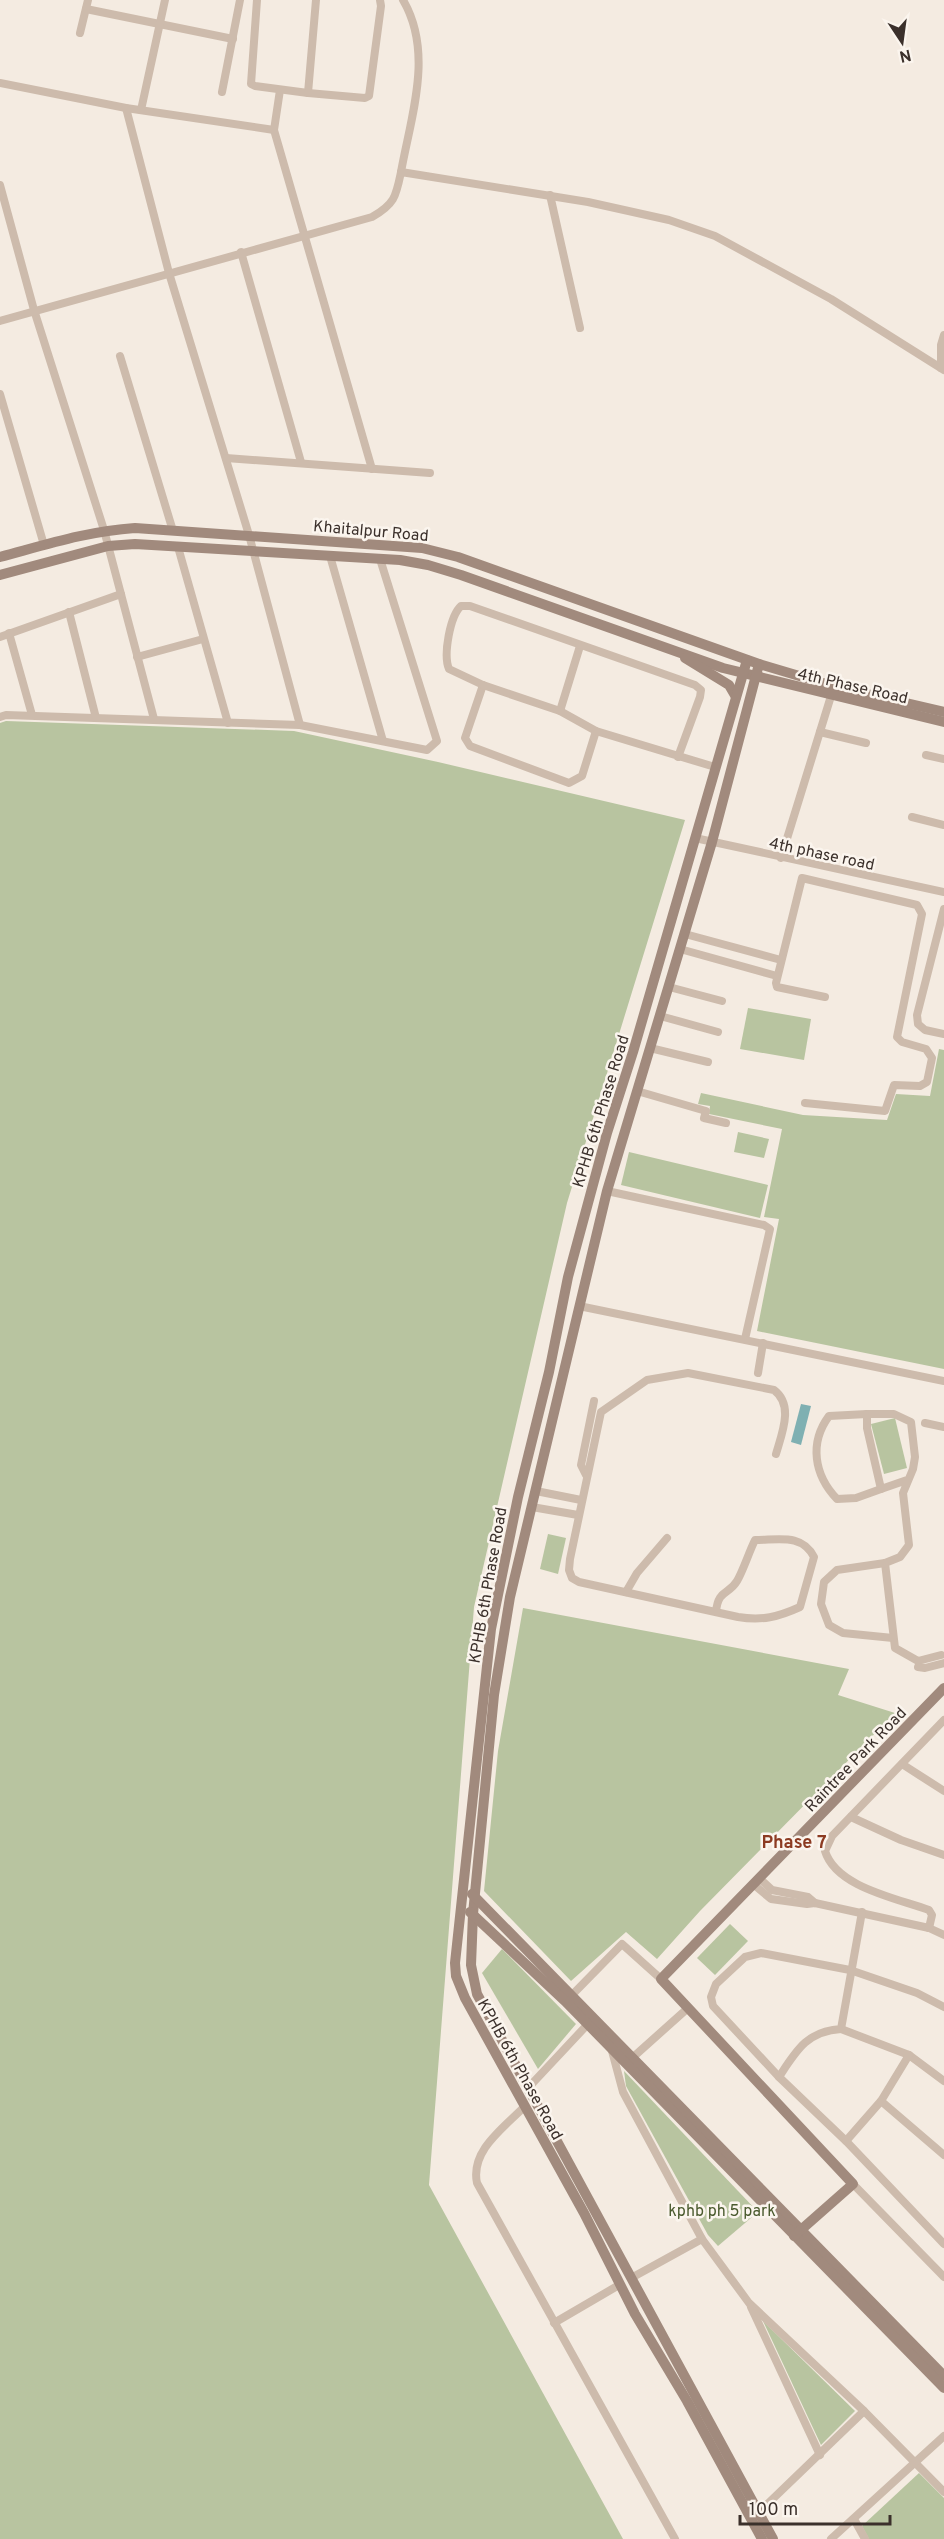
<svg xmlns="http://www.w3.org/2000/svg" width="944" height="2539" font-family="Overpass,sans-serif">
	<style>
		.green { fill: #b8c4a0 }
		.water { fill: #7fb0b2 }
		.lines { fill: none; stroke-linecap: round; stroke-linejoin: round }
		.street { stroke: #cdbbac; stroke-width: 8 }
		.secondary { stroke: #a18a7d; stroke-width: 10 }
		.labels { text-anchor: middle; stroke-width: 5; stroke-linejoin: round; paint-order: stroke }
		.street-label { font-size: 16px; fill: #3b302b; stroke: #fbf5ee }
		.park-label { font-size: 16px; fill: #4a5a2e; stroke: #fbf5ee }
		.neighbourhood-label { font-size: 18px; font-weight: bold; fill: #8c3b22; stroke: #fbf5ee }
	</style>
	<rect width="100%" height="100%" fill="#f4ebe1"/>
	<g class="green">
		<polygon points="6,721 294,731 438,762 685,820 567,1203 474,1607 429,2185 623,2539 0,2539 0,723"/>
		<polygon points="748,1008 811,1019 804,1060 740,1049"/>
		<polygon points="939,1049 944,1050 944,1369 757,1331 779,1219 764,1217 782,1129 709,1114 710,1106 698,1104 701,1093 803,1115 887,1120 896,1094 930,1096"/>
		<polygon points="738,1132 769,1139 764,1158 734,1152"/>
		<polygon points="629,1152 768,1185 760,1218 621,1185"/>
		<polygon points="895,1418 907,1468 884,1474 871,1424"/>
		<polygon points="548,1534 566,1538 558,1574 540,1569"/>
		<polygon points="523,1608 849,1669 838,1695 895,1713 700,1911 657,1959 626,1932 571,1981 484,1891 498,1751"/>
		<polygon points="730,1924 748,1941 715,1975 697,1958"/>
		<polygon points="502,1949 576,2024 538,2069 482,1973"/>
		<polygon points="624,2071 758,2212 718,2246 708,2235 626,2086"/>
		<polygon points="763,2321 855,2411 821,2445"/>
		<polygon points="919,2473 944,2498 944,2539 869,2539 862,2526"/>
	</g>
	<polygon class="water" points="801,1404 811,1406 801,1445 791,1442"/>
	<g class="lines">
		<g class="street">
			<polyline points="257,0 251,84 255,86 308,93 316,0"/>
			<polyline points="86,9 233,39"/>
			<polyline points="80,33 88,0"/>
			<polyline points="0,83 126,108 274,130"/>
			<polyline points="280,90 274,130 372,469"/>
			<polyline points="222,92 240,0"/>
			<polyline points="308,93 365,98 369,96 381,6 380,0"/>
			<polyline points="126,108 169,273 249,535 300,725"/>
			<polyline points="141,110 165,0"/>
			<path d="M401 172C411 116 434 53 403 0"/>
			<polyline points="0,185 34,310 104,530 154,719"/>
			<polyline points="550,195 580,328"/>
			<polyline points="241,252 301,462"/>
			<path d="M0 321 372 217C395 204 396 196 401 172L588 202 669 220 715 236 831 299 944 370"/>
			<polyline points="120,356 173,531"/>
			<polyline points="941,368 941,345 944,335"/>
			<polyline points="0,394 44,545"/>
			<polyline points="226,458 430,473"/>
			<polyline points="178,547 228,723"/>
			<polyline points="330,556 383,741"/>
			<polyline points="69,612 96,718"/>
			<polyline points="9,633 32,715"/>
			<polyline points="0,637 121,594"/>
			<polyline points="137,657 203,639"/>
			<polyline points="483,685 465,738 470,746 569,783 582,776 596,731"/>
			<polyline points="560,711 580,646"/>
			<polyline points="0,717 6,715 300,725 427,750 437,741 380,559"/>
			<polyline points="820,732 866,743"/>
			<polyline points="926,755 944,759"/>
			<path d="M678 757 700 697 701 690 695 685 470 606H461C450 616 443 655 449 669L483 685 560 711 596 731 715 767"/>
			<polyline points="912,817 944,825"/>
			<polyline points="695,838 944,892"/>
			<polyline points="781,858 831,696"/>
			<polyline points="944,909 917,1015 918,1024 925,1030 944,1034"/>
			<polyline points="685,934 781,960"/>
			<polyline points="680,949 777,976"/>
			<polyline points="669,987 722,1001"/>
			<polyline points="660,1016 718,1032"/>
			<polyline points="650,1048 708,1062"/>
			<polyline points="637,1091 706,1111 704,1118 726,1123"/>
			<polyline points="805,1103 885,1111 894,1085 920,1086 927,1082 932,1058 926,1049 902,1042 897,1037 922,914 917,905 802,878 776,983 777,987 825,997"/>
			<polyline points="607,1191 764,1225 770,1229 745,1339"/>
			<polyline points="579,1306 944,1381"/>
			<polyline points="758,1373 763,1343"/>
			<path d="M867 1414 829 1416C809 1443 814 1475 837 1499L856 1498 881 1489"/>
			<polyline points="925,1423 944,1427"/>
			<polyline points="586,1475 581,1465 594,1401"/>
			<polyline points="907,1480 881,1489 867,1428 867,1414 894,1414 911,1422 915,1457 913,1469 903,1493 909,1545 900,1557 885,1563 895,1648 918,1661 941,1655"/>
			<polyline points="536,1491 581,1500"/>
			<polyline points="532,1507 578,1515"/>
			<polyline points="885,1563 837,1570 824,1582 821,1604 829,1625 843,1633 893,1638"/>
			<polyline points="626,1592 637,1573 667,1538"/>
			<path d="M716 1612C718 1589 729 1595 737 1581 743 1571 749 1552 755 1540 778 1540 802 1533 814 1557L800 1607C778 1617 762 1621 738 1617L579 1582 572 1578 569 1570 570 1559 601 1412 647 1380 688 1373 774 1390C794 1405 782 1433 776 1454"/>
			<polyline points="918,1667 925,1668 944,1663"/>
			<polyline points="902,1764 944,1791"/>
			<polyline points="851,1817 901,1840 944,1855"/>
			<polyline points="759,1878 772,1890 808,1897 815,1903"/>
			<polyline points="753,1884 771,1899 807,1904 815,1903 929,1928 944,1935"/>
			<path d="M929 1928 932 1915 929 1910C896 1898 836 1887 825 1851L832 1836 944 1720"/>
			<polyline points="571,1996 622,1944 661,1979"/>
			<polyline points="944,2007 917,1993 850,1970 761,1953 745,1957 716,1984 711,1997 713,2006 779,2077 846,2141 944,2244"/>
			<polyline points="841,2029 909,2055 944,2081"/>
			<polyline points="612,2051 623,2092 702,2239 749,2303 864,2411 944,2492"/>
			<polyline points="631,2059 688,2008"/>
			<path d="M779 2077C796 2051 807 2031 841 2029L862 1912"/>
			<polyline points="528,2088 587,2025"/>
			<polyline points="881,2101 944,2155"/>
			<path d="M525 2106C505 2127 470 2150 477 2183L675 2539"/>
			<polyline points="846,2141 881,2101 909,2055"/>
			<polyline points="853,2184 944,2277"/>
			<polyline points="633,2277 702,2239"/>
			<polyline points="751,2307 820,2455"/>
			<polyline points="554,2323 619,2285"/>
			<polyline points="755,2516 864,2411"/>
			<polyline points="854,2519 865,2539"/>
			<polyline points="831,2539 944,2436"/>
		</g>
		<g class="secondary">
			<path d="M0 557C45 545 88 531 135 528L422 548 458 557 759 664 833 686 944 712"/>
			<polyline points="0,575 108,546 135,544 400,560 428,565 461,575 723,668 944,722"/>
			<polyline points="685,658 729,685 736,697"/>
			<polyline points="747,660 633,1052 607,1133 568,1277 549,1372 518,1497 491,1629 455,1963 456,1976 465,1998 584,2213 635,2314 687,2401 762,2539"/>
			<polyline points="759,664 712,842 607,1191 510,1597 494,1695 473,1914 471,1965 477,1994 773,2539"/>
			<polyline points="472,1894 944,2376"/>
			<polyline points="470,1912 565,2001 944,2388"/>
			<polyline points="794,2236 853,2184 661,1979 944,1688"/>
		</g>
	</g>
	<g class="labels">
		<g class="street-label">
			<text transform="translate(371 530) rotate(5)" y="6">Khaitalpur Road</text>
			<text transform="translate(853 685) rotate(13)" y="6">4th Phase Road</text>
			<text transform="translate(822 853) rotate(12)" y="6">4th phase road</text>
			<text transform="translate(600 1111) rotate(-73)" y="6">KPHB 6th Phase Road</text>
			<text transform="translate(487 1585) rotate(-80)" y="6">KPHB 6th Phase Road</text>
			<text transform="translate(855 1759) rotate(-46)" y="6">Raintree Park Road</text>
			<text transform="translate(521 2069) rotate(61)" y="6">KPHB 6th Phase Road</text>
		</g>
		<g class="park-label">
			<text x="722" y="2216">kphb ph 5 park</text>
		</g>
		<g class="neighbourhood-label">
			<text x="794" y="1848">Phase 7</text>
		</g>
	</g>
	<g transform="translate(902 42) rotate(167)" stroke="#fbf5ee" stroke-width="4.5" paint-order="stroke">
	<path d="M0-4.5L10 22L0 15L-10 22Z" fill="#3b302b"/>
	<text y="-9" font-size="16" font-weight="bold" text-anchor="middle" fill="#3b302b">N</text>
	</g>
	<path d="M740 2515v9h150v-9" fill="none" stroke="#3b302b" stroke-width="3"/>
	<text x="749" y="2515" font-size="18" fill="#3b302b" stroke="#fbf5ee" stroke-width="4.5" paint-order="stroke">100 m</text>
</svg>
